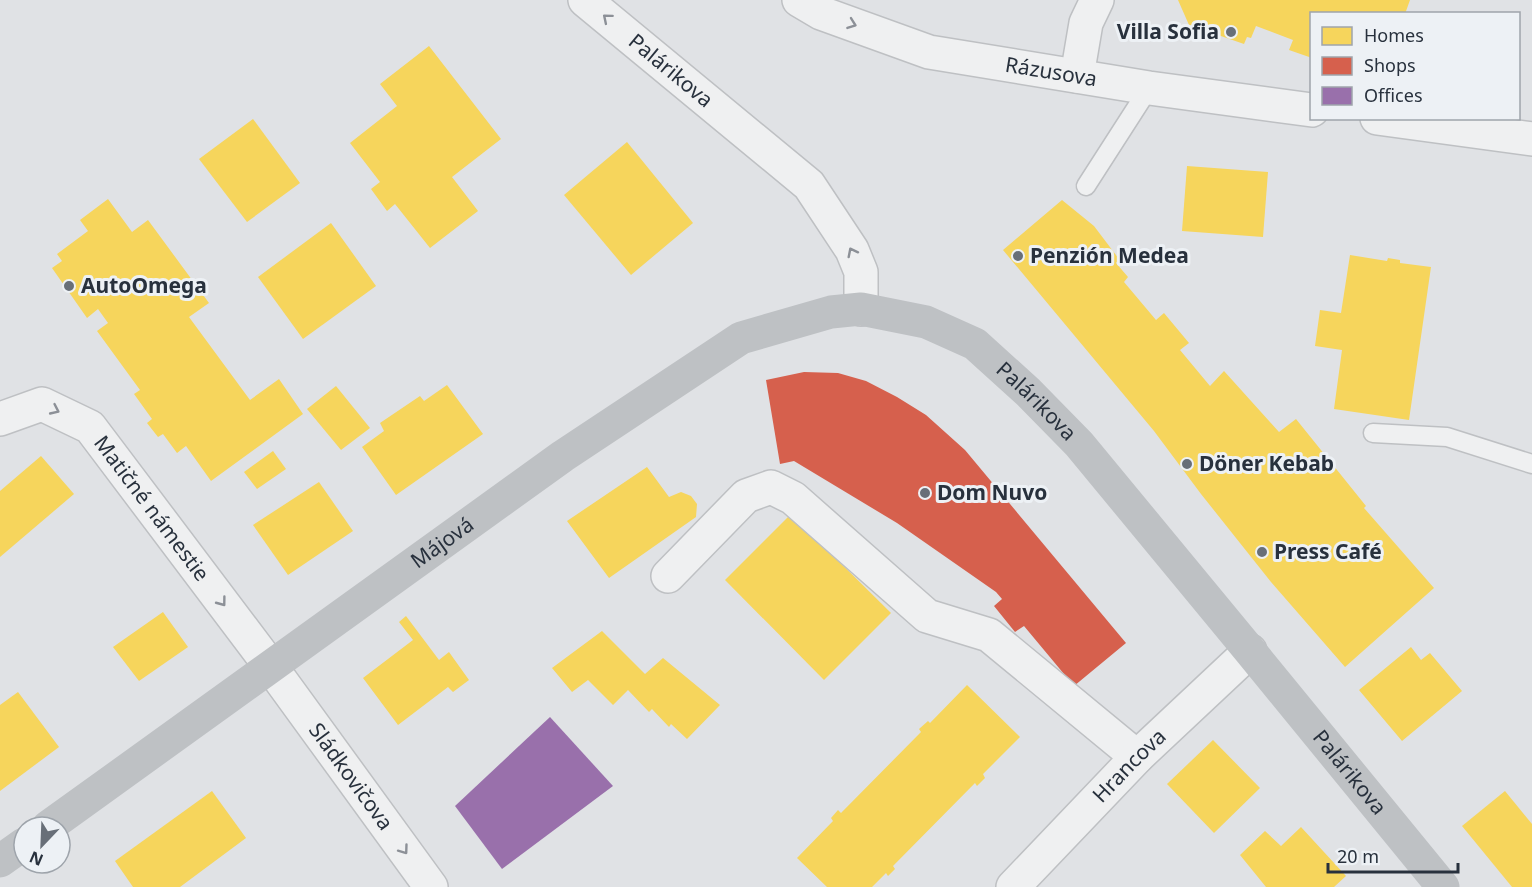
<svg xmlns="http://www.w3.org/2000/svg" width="1532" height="887" font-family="'Noto Sans',sans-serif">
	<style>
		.homes { fill: #f6d55c }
		.shops { fill: #d6604d }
		.offices { fill: #9970ab }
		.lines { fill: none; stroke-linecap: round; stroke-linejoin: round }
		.service-casing { stroke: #bec0c3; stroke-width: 21 }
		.minor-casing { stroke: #bec0c3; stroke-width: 36 }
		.service { stroke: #eff0f1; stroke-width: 18 }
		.minor { stroke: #eff0f1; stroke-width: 33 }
		.secondary { stroke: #bec1c4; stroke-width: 33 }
		.oneway { stroke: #8c9097 }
		.poi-dot { fill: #686f78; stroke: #edf1f5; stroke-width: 2 }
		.labels { text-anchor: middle; stroke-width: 6; stroke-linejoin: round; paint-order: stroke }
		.poi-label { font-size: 21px; font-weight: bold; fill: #28313d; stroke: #edf1f5; text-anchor: start }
		.street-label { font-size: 21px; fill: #28313d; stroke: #edf1f5 }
	</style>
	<rect width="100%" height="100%" fill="#e0e2e5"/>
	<g class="homes">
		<polygon points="1178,0 1410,0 1405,14 1312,14 1312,58 1289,50 1293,40 1256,26 1251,38 1247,37 1244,44 1189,25"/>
		<polygon points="429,46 501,139 452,177 478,211 430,248 395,204 387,211 371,189 380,182 350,143 397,106 380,84"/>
		<polygon points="253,119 300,183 247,222 199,159"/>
		<polygon points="627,142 693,223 631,275 564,195"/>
		<polygon points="1187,166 1268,172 1263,237 1182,231"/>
		<polygon points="108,199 132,232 148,220 209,303 189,317 250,400 279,379 303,414 211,481 186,446 177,453 163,434 158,437 147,423 152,419 134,394 140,390 97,331 108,323 98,309 87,318 52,268 62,261 57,254 88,231 80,220"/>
		<polygon points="1062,200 1094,226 1119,259 1116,263 1128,277 1124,282 1156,320 1164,313 1189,343 1180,350 1210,386 1224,371 1279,432 1296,419 1366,506 1364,508 1434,588 1345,667 1271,582 1201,494 1154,431 1003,250"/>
		<polygon points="331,223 376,286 303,339 258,277"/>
		<polygon points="1350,255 1387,261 1388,258 1400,260 1400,263 1431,267 1409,420 1334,409 1342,350 1315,346 1320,310 1341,313"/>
		<polygon points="447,385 483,434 396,495 362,447 384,431 380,423 420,396 424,401"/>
		<polygon points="336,386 370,428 341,450 307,409"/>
		<polygon points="273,451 286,469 257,489 244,472"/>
		<polygon points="41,456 74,494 0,557 0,491"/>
		<polygon points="647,467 669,497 681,492 691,496 697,504 696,517 609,578 567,521"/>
		<polygon points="319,482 353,531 288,575 253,525"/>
		<polygon points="791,514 891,613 824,680 725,580"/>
		<polygon points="163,612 188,647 139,681 113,647"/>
		<polygon points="406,616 439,660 449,652 469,680 453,692 448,687 398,725 363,678 413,640 399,622"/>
		<polygon points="602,631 645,674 663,658 720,705 687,739 671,724 669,727 652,709 649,712 628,690 613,705 588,680 572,692 552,668"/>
		<polygon points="1411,647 1421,660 1430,653 1462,691 1402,741 1359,690"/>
		<polygon points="967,685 1020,737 983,774 985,778 977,786 975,783 893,866 895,869 888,876 886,873 872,887 827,887 797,858 833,821 831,818 838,810 841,813 921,732 919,729 928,721 930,723"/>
		<polygon points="18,692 59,747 0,791 0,705"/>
		<polygon points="1213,740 1260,788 1214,833 1167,784"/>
		<polygon points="212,791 246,838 180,887 133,887 115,861"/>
		<polygon points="1505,791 1532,824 1532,887 1512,887 1462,826"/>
		<polygon points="1301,827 1346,876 1334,887 1266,887 1240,855 1265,831 1281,846"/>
	</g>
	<polygon class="shops" points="804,372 838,373 866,381 897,397 926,415 965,450 1126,643 1074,686 1024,626 1015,632 994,606 1002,599 996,592 897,523 794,461 780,464 766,380"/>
	<polygon class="offices" points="550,717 613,786 502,869 455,806"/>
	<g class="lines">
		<defs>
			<g id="service">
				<polyline points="1086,186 1149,88"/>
				<polyline points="1373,433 1447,437 1532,464"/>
			</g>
			<g id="minor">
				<path id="s1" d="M585 0 809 185 852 250 861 272V309"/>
				<path id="s2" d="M799 0 821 13 929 52 1149 88 1312 110"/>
				<polyline points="1077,76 1086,23 1097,0"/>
				<polyline points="1377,118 1532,139"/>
				<path id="s3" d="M0 419 42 404 90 427 271 667 431 887"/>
				<polyline points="668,576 746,496 771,487 793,498 927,616 989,635 1137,757"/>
				<path id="s4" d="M1013 887 1137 757 1250 651"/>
			</g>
		</defs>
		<use href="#service" class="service-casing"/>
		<use href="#minor" class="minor-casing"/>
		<use href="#service" class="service"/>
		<use href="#minor" class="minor"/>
		<g class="secondary">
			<path id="s5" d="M48 827 563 456 741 338 831 312 861 309 926 322 975 344 1028 392 1079 444 1250 651 1443 887"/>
			<polyline points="0,861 24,844"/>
		</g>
	</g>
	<defs><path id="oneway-chevron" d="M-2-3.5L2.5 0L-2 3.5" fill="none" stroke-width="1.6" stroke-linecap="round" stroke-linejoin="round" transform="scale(1.5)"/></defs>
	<g class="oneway">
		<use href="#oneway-chevron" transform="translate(607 18) rotate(-140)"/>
		<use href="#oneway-chevron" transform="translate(852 24) rotate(20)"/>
		<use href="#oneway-chevron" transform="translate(852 252) rotate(-117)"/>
		<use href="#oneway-chevron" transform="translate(55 410) rotate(25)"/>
		<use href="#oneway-chevron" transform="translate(222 602) rotate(53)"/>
		<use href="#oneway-chevron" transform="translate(404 850) rotate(54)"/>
	</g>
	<g class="poi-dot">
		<circle cx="1231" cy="32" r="6"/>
		<circle cx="1018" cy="256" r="6"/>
		<circle cx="69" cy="286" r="6"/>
		<circle cx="1187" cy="464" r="6"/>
		<circle cx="925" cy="493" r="6"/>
		<circle cx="1262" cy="552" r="6"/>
	</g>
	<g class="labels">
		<g class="poi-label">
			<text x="1219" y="39" text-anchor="end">Villa Sofia</text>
			<text x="1030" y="263">Penzión Medea</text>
			<text x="81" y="293">AutoOmega</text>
			<text x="1199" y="471">Döner Kebab</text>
			<text x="937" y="500">Dom Nuvo</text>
			<text x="1274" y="559">Press Café</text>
		</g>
		<g class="street-label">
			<text dy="7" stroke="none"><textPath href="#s1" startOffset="111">Palárikova</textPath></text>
			<text dy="7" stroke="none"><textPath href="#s2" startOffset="264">Rázusova</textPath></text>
			<text dy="7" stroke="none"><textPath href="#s5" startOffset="1176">Palárikova</textPath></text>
			<text dy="7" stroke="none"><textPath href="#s3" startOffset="200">Matičné námestie</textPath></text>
			<text dy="7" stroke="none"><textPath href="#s5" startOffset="486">Májová</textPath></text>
			<text dy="7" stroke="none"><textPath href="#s4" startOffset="168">Hrancova</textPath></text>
			<text dy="7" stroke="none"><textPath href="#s5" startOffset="1662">Palárikova</textPath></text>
			<text dy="7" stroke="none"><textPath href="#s3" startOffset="534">Sládkovičova</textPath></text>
		</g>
	</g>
	<rect x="1310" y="12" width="210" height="108" fill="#edf1f5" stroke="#9ea4ab" stroke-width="1.5"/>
	<rect x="1322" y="27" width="30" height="18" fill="#f6d55c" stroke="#9ea4ab" stroke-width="1.5"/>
	<text x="1364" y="42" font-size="18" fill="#28313d">Homes</text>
	<rect x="1322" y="57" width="30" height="18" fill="#d6604d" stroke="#9ea4ab" stroke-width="1.5"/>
	<text x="1364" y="72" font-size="18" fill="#28313d">Shops</text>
	<rect x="1322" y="87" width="30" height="18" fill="#9970ab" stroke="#9ea4ab" stroke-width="1.5"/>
	<text x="1364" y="102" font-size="18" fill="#28313d">Offices</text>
	<g transform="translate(42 845) rotate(203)"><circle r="28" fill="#edf1f5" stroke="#9ea4ab" stroke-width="1.5"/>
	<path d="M0-4.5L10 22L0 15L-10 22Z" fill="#686f78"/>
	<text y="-9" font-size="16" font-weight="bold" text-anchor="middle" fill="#28313d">N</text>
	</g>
	<path d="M1328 863v9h130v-9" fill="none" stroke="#28313d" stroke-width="3"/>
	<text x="1337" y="863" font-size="18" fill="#28313d" stroke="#edf1f5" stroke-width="4.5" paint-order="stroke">20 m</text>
</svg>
